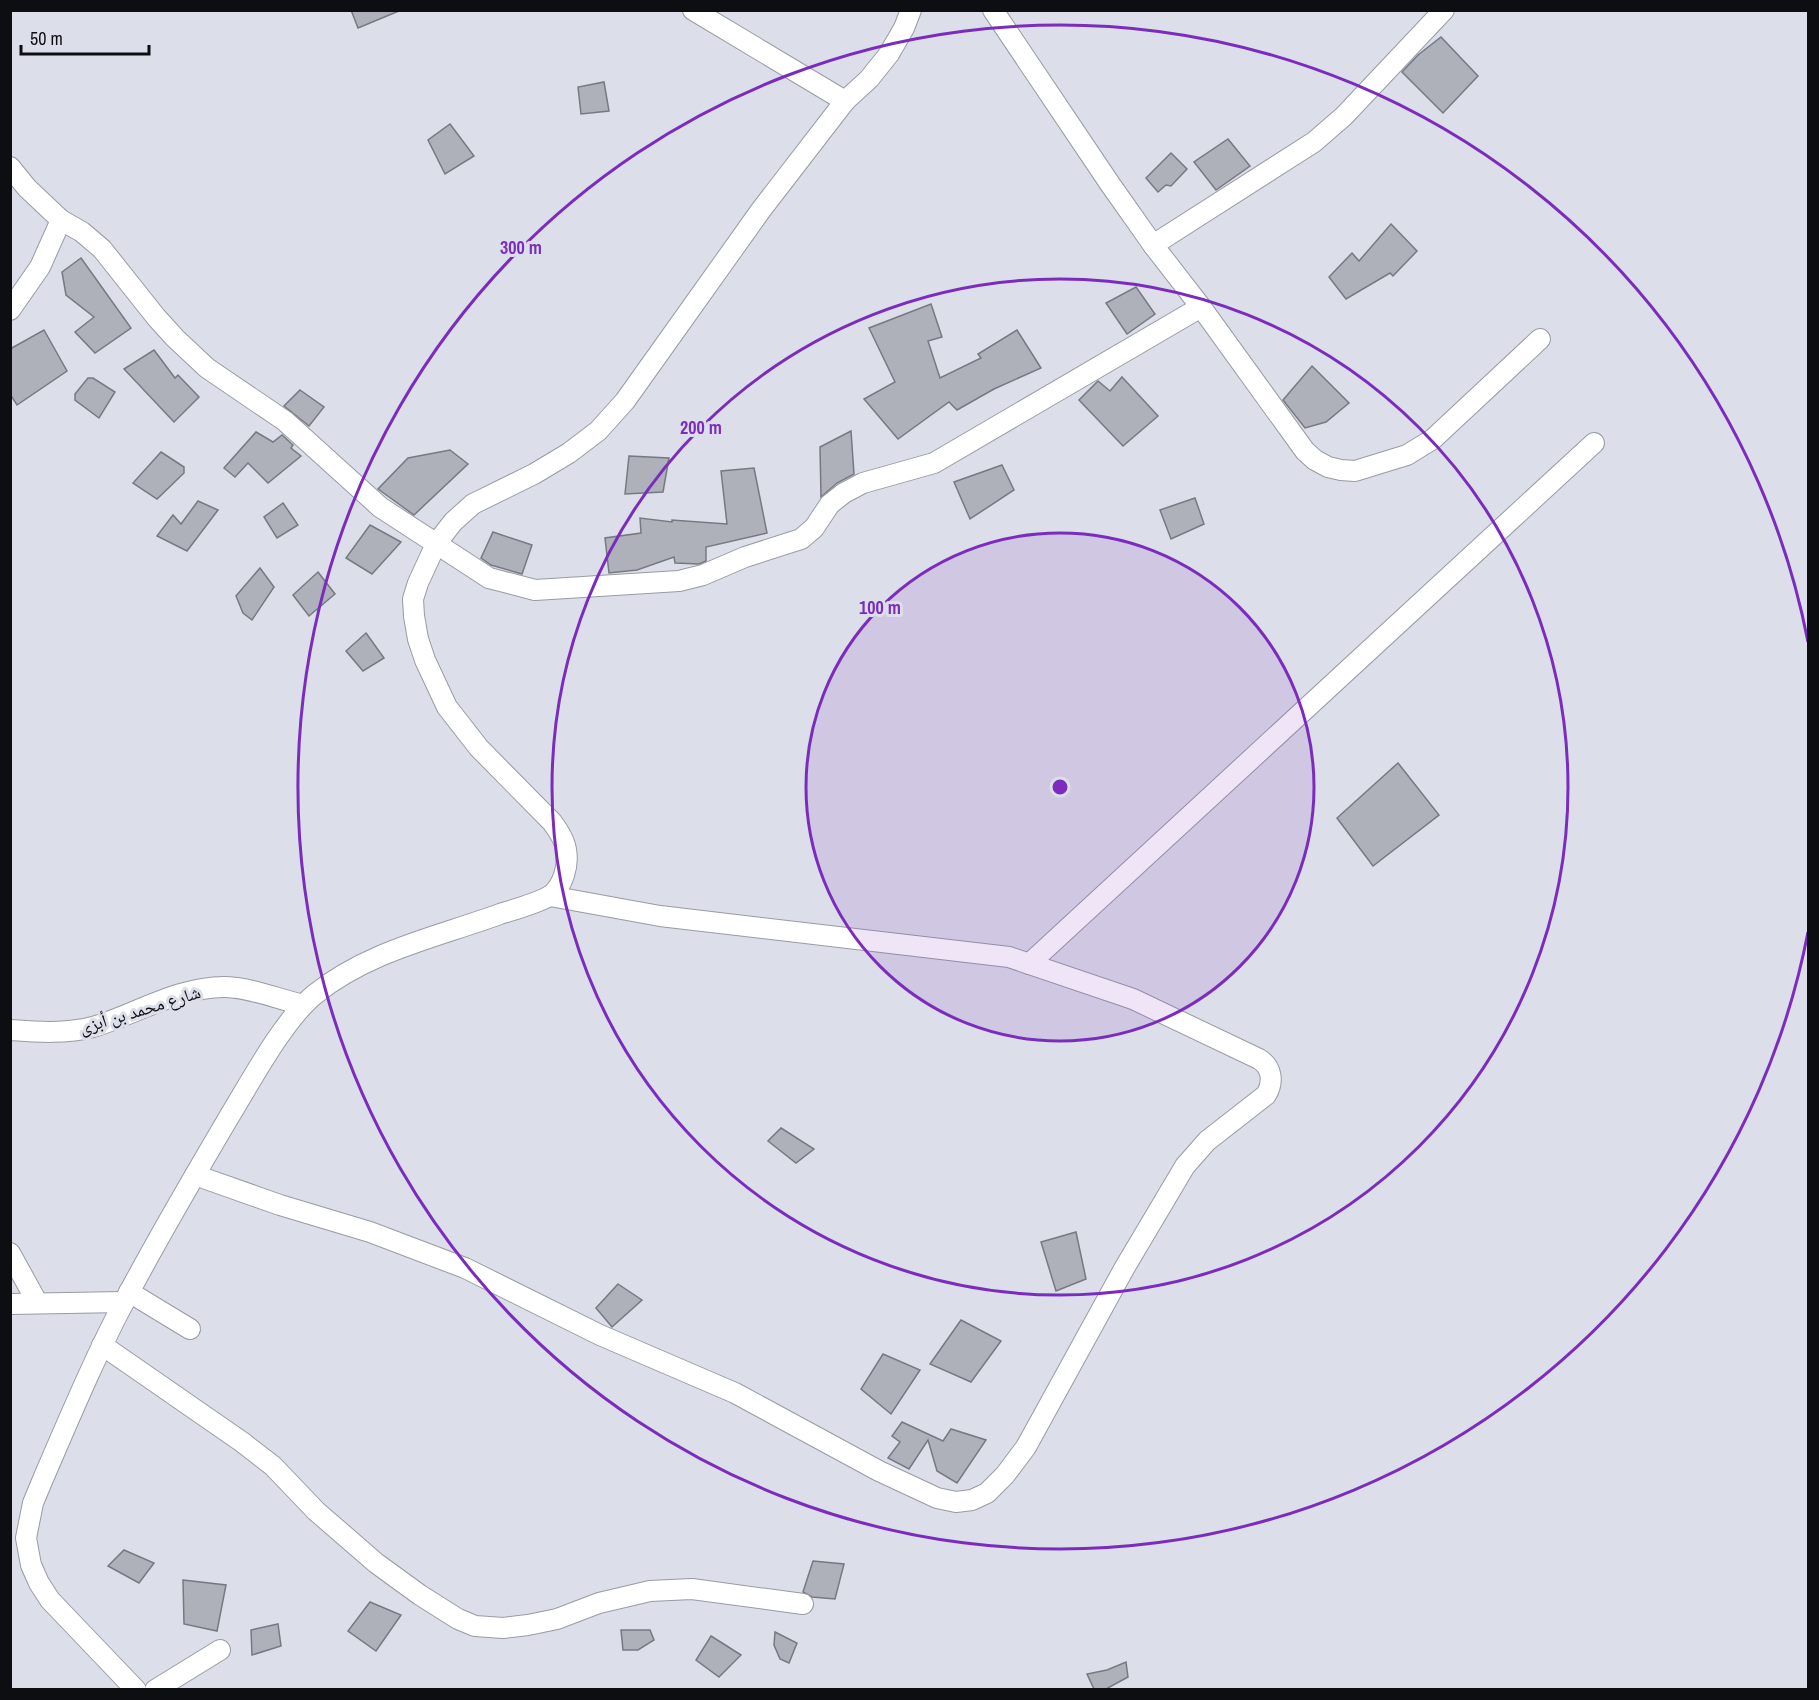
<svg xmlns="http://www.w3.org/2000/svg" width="1819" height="1700" font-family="'Archivo Narrow','Noto Naskh Arabic',sans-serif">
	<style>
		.building { fill: #aeb1ba; stroke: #777982; stroke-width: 1.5 }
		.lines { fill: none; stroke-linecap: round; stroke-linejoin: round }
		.minor-casing { stroke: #989ba4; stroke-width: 22 }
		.minor { stroke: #fff; stroke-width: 20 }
		.ring { fill: none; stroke: #7b2cbf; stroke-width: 3 }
		.labels { text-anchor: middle; stroke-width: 6; stroke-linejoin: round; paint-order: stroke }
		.street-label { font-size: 18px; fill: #0d0e12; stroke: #dcdfe9 }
		.centre { fill: #7b2cbf; stroke: #dcdfe9; stroke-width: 3 }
		.ring-label { font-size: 18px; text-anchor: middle; font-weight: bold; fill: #7b2cbf; stroke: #dcdfe9; stroke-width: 6; stroke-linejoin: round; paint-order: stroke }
	</style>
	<rect width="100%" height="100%" fill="#dcdfe9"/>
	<g class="building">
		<polygon points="351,10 399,10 399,11 358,28"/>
		<polygon points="1441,37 1478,76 1443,113 1402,72 1418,55"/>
		<polygon points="604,82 609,111 581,114 578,87"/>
		<polygon points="450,124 474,156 445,174 428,140"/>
		<polygon points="1228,139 1250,166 1216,190 1194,162"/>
		<polygon points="1171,153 1187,169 1171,186 1166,185 1158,192 1146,178"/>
		<polygon points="1391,224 1417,251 1393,276 1390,273 1346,299 1329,277 1352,253 1359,261"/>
		<polygon points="81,258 131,328 95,353 75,332 94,317 66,295 62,272"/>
		<polygon points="1136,287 1155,314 1127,334 1106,303"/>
		<polygon points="931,304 942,337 928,341 940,378 981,358 978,354 1017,330 1041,368 994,389 957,410 949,402 898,439 864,399 895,382 869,328"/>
		<polygon points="44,330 67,371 17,405 10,394 10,349"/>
		<polygon points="154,350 175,378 178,375 199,397 174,422 124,369"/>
		<polygon points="1312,366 1349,403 1326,422 1305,428 1283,400"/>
		<polygon points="1122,377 1158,416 1123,446 1079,400 1098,381 1110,391"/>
		<polygon points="88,378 93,378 115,392 99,418 75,400 75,394"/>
		<polygon points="300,390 324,407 309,426 284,406"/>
		<polygon points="851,431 854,474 837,483 821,497 820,447"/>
		<polygon points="256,432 273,442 282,435 293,445 291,448 301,456 268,483 248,463 235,477 224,468"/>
		<polygon points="450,450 468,464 414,515 378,489 408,458"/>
		<polygon points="161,452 184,467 184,473 157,499 133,483"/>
		<polygon points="629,456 669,458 663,492 625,494"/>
		<polygon points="1002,465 1014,490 970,519 954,482"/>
		<polygon points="754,468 767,533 706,547 706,561 699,564 675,563 674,557 637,570 609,573 605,538 641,533 640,518 672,522 672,520 727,524 721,471"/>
		<polygon points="1195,498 1204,524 1171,539 1160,510"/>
		<polygon points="198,501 218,510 187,551 157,536 173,515 181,524"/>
		<polygon points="283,503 298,525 277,538 264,517"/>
		<polygon points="370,525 401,542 372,574 346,558"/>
		<polygon points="493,532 532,545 522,574 491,565 481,558"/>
		<polygon points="260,568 274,587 252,620 243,613 236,596"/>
		<polygon points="318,572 335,594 309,616 293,595"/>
		<polygon points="366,633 384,658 363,671 346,651"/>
		<polygon points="1398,763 1439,815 1373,866 1337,818"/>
		<polygon points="781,1128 814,1149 796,1163 768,1141"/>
		<polygon points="1076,1232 1086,1279 1056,1291 1041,1242"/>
		<polygon points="618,1284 642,1300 612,1327 596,1308"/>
		<polygon points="961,1320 1001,1341 971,1382 930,1364"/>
		<polygon points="883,1354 920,1370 891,1414 861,1389"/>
		<polygon points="902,1422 943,1441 951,1429 986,1440 957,1483 937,1471 928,1440 909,1469 888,1458 900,1442 892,1436"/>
		<polygon points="124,1550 154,1563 139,1583 108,1566"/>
		<polygon points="813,1561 844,1564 835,1599 812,1597 803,1592"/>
		<polygon points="183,1580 226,1585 217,1631 184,1624"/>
		<polygon points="370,1602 401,1615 376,1651 348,1631"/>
		<polygon points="278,1624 281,1646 252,1655 251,1630"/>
		<polygon points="621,1630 650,1630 654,1640 638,1650 623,1650"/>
		<polygon points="775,1632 797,1643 789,1663 780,1659 774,1645"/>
		<polygon points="711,1636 741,1655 719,1677 696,1660"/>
		<polygon points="1126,1662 1128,1677 1106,1689 1094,1689 1087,1674 1107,1670"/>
	</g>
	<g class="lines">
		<defs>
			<g id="minor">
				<polyline points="693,10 845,101"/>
				<polyline points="993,10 1110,184 1153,245 1201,307 1305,451 1315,460 1328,467 1341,470 1355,471 1407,455 1433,439 1540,339"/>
				<polyline points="10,167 27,188 61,220 82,232 102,249 156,317 175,338 207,368 285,421 380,507 489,578 535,590 679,581 703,575 745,557 801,539 814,528 830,504 844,493 863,483 934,463 1201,307"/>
				<polyline points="1153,245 1314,142 1344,116 1444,10"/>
				<polyline points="10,310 40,267 61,220"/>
				<polyline points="1029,964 1594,443"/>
				<path d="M10 1030C38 1032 66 1034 93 1027 136 1014 180 986 226 987 252 988 278 999 303 1005"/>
				<path d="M195 1175 280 1205 370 1232 465 1268 600 1335 735 1393 879 1471 937 1498 956 1502 972 1500 987 1493 1005 1475 1026 1447 1125 1267 1185 1166 1207 1141 1266 1095C1274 1082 1272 1067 1259 1059L1133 999 1009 957 660 916 550 896"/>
				<polyline points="10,1253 37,1302"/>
				<polyline points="129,1292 190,1329"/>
				<polyline points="10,1304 124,1302"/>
				<polyline points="102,1345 242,1442 273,1466 316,1511 376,1563 420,1595 458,1619 475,1626 503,1628 528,1625 557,1619 599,1603 650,1591 692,1589 803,1604"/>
				<path d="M136 1690 50 1600 39 1583 31 1565 26 1538 33 1503 43 1479C69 1419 94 1359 124 1302 157 1239 193 1178 229 1117 251 1081 283 1021 314 995 368 951 437 937 500 914 513 910 541 902 551 895 563 886 569 865 566 850 565 840 558 830 552 822L479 748 447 707 425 660 418 639 414 616 413 599 418 583 436 544 453 522 473 504 534 474 569 453 598 431 625 401 761 210 845 101 869 79 889 54 904 28 911 10"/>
				<polyline points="155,1690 220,1650"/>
			</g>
		</defs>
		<use href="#minor" class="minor-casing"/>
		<use href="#minor" class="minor"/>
	</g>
	<circle cx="1060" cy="787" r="254" fill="#7b2cbf" fill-opacity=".12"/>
	<g class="ring">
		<circle cx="1060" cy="787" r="254"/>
		<circle cx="1060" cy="787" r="508"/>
		<path d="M1808 932A762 762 0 1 1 1808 642"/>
	</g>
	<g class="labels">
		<g class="street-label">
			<text transform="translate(140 1010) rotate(-17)" y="6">شارع محمد بن أبزى</text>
		</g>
	</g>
	<circle cx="1060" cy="787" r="9" class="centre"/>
	<g class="ring-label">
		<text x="521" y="254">300 m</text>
		<text x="701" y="434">200 m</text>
		<text x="880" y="614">100 m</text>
	</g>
	<rect width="1819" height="1700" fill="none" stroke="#0d0e12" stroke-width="24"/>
	<path d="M21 45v9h128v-9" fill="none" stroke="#0d0e12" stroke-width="3"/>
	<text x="30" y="45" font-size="18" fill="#0d0e12" stroke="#dcdfe9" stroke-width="4.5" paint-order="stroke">50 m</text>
</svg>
